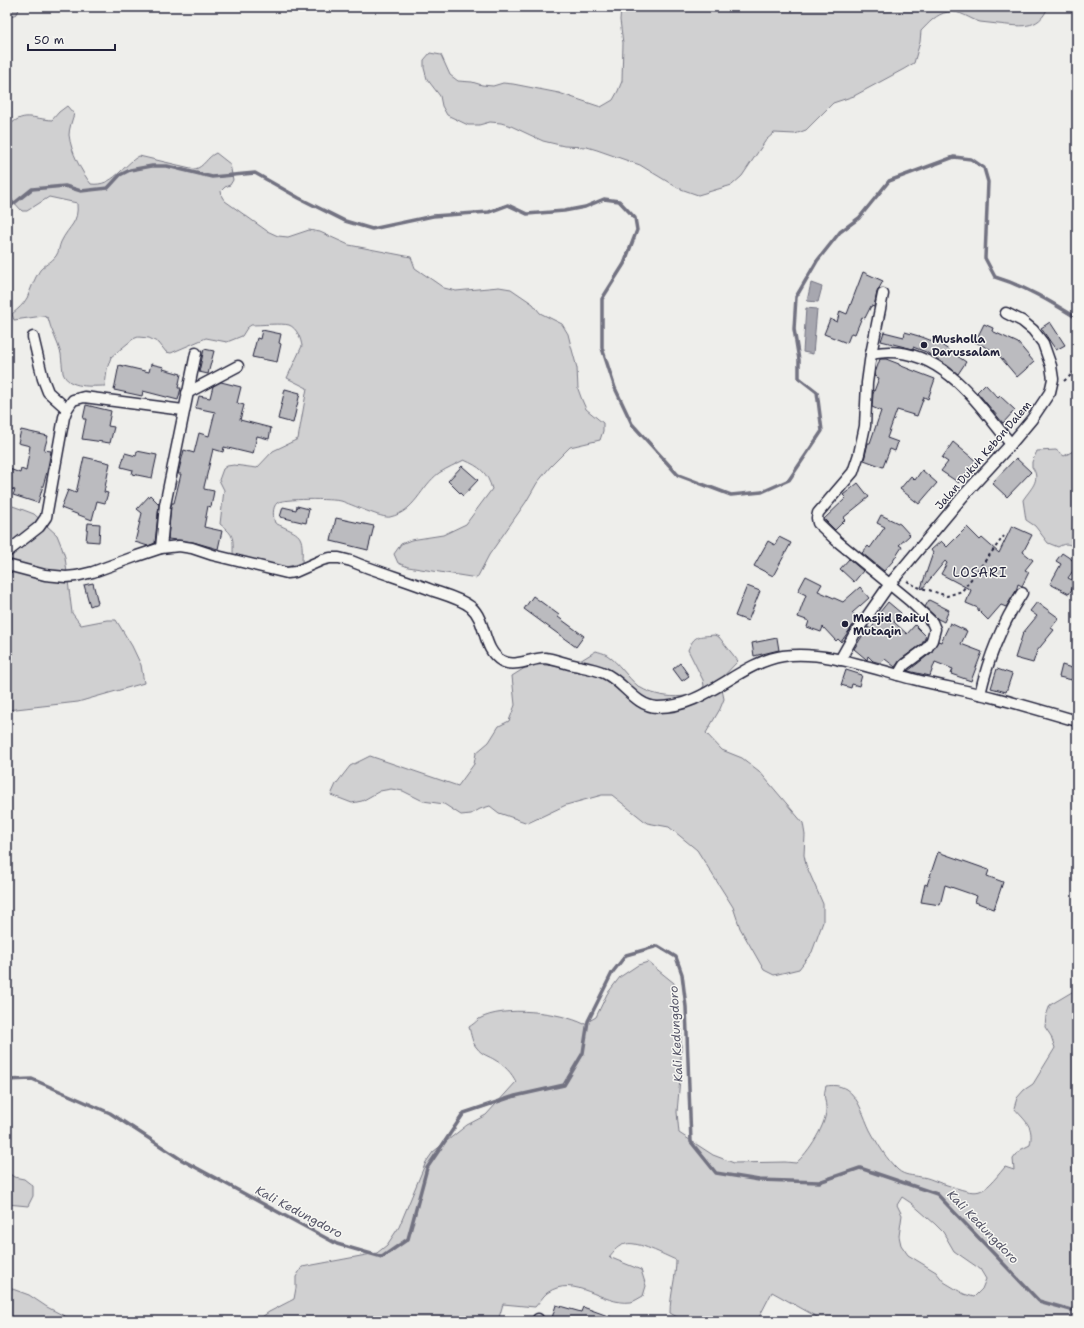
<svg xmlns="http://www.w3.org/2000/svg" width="1084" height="1328" font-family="'Shantell Sans',sans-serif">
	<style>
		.green { fill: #d0d0d1; stroke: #797986; fill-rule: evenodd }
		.water { fill: #a7a7af; stroke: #727281 }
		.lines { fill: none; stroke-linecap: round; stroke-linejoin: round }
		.stream { stroke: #727281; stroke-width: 3.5 }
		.building { fill: #bbbbbf; stroke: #22223b }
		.minor-casing { stroke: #22223b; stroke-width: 13 }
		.path { stroke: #22223b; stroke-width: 2; stroke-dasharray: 3 3; stroke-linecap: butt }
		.minor { stroke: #f6f6f2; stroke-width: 10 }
		.poi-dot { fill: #22223b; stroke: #f6f6f2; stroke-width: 1.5 }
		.labels { text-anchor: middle; stroke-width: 3; stroke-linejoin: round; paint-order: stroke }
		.poi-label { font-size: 11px; font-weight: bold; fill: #22223b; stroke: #f6f6f2; text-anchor: start }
		.street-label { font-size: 11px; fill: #22223b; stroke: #f6f6f2 }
		.water-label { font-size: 12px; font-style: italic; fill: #575769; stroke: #f6f6f2 }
		.quarter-label { font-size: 13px; letter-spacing: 1px; fill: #22223b; stroke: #f6f6f2 }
	</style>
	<rect width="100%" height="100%" fill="#eeeeeb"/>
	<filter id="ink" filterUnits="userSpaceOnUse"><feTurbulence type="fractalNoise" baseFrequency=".025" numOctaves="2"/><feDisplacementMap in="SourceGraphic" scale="8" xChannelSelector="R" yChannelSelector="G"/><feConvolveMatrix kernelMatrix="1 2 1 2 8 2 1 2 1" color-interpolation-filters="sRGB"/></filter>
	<g filter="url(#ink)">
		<g class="green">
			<polygon points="7,7 20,7 17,14 7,17"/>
			<path d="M621 7H1048C1039 31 1019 26 998 24 992 23 986 23 980 22 969 19 960 10 948 12 936 14 929 23 921 31L920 42 914 63 904 69 854 96 833 103 806 130 795 134 774 133 766 140 742 176 732 185 698 195 678 188 640 165 597 150 587 147 564 146 543 141 511 126 501 123 490 122 479 125H468L447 115 442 106 440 96 427 79 424 68V60L430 53 441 55 450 75 458 81 472 82 482 85 493 86 503 83 513 84 559 93 601 107 613 100 618 91 622 81 623 43 620 20Z"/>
			<path d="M67 106 74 114C72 120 69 129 69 135 71 152 81 171 91 184 113 187 123 165 139 156L195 169C204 167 207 157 216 153L230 164 233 180 230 185 225 187 221 191 222 197 225 201 267 231 278 236 288 237 309 230 320 232 349 245 411 257 415 268 444 288 456 291 499 287 511 289 533 304 540 313 562 324 568 334 571 346 577 368 578 389 582 400 586 409 603 423V431L600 440 570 447 550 467 537 483 526 502 489 555 477 578 408 567 398 563 394 554 401 544 411 540 443 535 466 524 492 489C487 472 480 467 464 460 456 464 447 468 439 473 420 487 416 511 390 517 383 519 351 504 341 501 333 499 282 498 277 503 272 507 273 518 275 523 302 536 303 532 302 563L286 567 253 561 233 556C233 537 235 536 220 524L224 490 219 480 223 469 227 466 234 465 257 468 273 451 298 439 307 388 287 378 302 346C301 339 297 328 289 325 282 323 260 325 251 325L247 328 242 336 227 342 206 338 171 353 166 352 159 343 149 338 138 337 133 339 111 357 107 369 105 386C93 386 68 389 63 373 62 367 62 360 61 354 58 342 51 331 48 318L43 316 14 320 12 314C18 309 23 305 27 298 31 289 34 279 40 270 44 265 52 262 56 256 59 252 59 246 61 242 69 225 79 224 77 203L49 197 27 211H22L12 200 7 186V128C23 110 33 119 52 120L59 112Z"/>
			<path d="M1077 449V549C1070 544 1066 542 1058 547L1048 543 1035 526 1026 520 1023 500C1030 489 1042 480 1032 467V462L1037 451 1056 450 1064 456Z"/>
			<polygon points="7,504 21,509 34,514 57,535 61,545 65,557 72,613 81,625 107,620 116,620 132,646 141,665 144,683 78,702 7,710"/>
			<path d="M714 635 719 637 738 661 720 680 724 699 720 709 706 733 722 750 742 758 759 771 803 823 805 835 804 855 806 865 823 904V922L812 952 799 969 774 975 764 970 740 928 733 907 697 850 669 827 647 823 612 795H602L566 805 528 823 499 813 490 806 480 809 471 814 461 815 444 804 423 801 403 791 391 789 380 791 362 801 352 803 331 795 336 784 350 766 370 756 458 786 474 764 476 753 489 742 499 726 509 721 515 705 512 676 531 664 570 667 596 651C599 652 604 653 607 655 618 662 627 677 638 686 652 697 691 703 704 686L703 680 688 650C695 634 698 637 714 635Z"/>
			<path d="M648 962 674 983 675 995 681 1030V1068L677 1112 679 1133 713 1155 734 1163 785 1162 796 1163C808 1153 828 1123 826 1107 825 1096 823 1098 826 1086 833 1085 839 1085 846 1089 859 1097 864 1118 870 1130 877 1143 887 1160 898 1170 905 1176 912 1175 921 1177 928 1177 936 1182 944 1184 981 1196 980 1197 1005 1167L1014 1170 1013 1159 1020 1150 1030 1145C1034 1126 1026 1122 1014 1108L1017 1098 1024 1090 1033 1084 1055 1048 1051 1036 1045 1027 1046 1016 1050 1005 1077 989V1321H819L817 1317 772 1292 757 1321H684L670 1313C670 1295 676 1278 676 1260 664 1255 638 1241 626 1244 618 1245 614 1251 609 1257L641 1270 646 1286 643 1296C639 1298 635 1301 631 1302 602 1306 575 1273 547 1293 543 1296 539 1303 535 1307L503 1304 498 1321H256L269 1312 294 1299 296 1288V1277L302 1267 377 1253 387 1245 399 1227 426 1162 433 1152 467 1125 486 1115 516 1082C512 1073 504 1065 495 1060 489 1056 482 1055 477 1048 472 1043 471 1034 469 1027 472 1025 476 1022 479 1019 504 1005 560 1012 584 1024L596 1017 607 994 620 977 638 965ZM902 1197 911 1203 935 1224 943 1232 954 1251 980 1269 986 1279 982 1289 974 1297 964 1294 944 1282 936 1272 908 1255 901 1245 899 1236 902 1215 897 1205Z"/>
			<polygon points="7,1172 14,1177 24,1179 33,1186 33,1196 28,1206 7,1204"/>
			<polygon points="7,1287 29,1295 47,1307 74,1321 7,1321"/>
		</g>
		<g class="water">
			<polygon points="811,283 822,287 818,302 807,301"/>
			<polygon points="806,308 817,309 813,354 803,352"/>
		</g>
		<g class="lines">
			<g class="stream">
				<path d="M7 209 32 189 65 186 81 191 108 188 120 175 130 170 152 166H167L212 177 255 173 299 198 345 221 372 229 433 216 489 212 508 205 527 214 564 211 585 207 604 199 619 201 635 218 637 230 624 264 602 299V348L615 388 632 424 678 475 731 495 762 492 789 480 822 431 817 392 799 378V360L794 329 796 297 817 261 840 232 859 218 889 181 954 157 971 159 984 168 988 182 985 258 995 277C1025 286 1051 302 1077 318"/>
				<polyline points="7,1080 32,1079 110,1113 182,1160 337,1244 382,1257 408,1239 427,1168 464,1113 515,1096 564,1085 583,1053 588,1021 612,973 626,955 658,946 676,957 682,974 686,1007 691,1142 716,1173 759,1180 819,1182 860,1168 937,1194 1039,1301 1071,1310 1077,1308"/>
			</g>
		</g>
		<g class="building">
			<polygon points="863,272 883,281 877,292 874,307 871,306 865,318 862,317 855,334 851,333 847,343 824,334 830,319 837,322 840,311 847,314"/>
			<polygon points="1050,322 1065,345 1056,350 1041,328"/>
			<polygon points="984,324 993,328 992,331 1018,343 1034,362 1017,377 996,352 975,342"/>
			<polygon points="262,330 281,334 279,343 281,344 277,362 252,357 257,338 260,339"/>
			<polygon points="884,332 904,337 905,332 922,337 940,344 966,362 958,374 948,366 926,352 913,347 913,349 881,341"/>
			<polygon points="204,349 214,351 208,374 199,372"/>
			<polygon points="880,359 886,359 899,364 899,365 914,371 935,379 928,399 924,397 917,416 897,410 887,438 898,442 895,451 890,449 883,467 864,460 868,443 870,443 881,411 872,407 873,394 879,378 874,376 875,373"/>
			<polygon points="151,364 164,367 163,369 181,374 178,388 181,388 178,400 143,391 142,396 114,390 119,365 149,372"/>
			<polygon points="221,382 241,387 237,403 244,405 240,420 271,428 269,439 257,436 253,454 224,447 223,452 213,449 204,487 204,489 214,491 211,507 208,506 204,527 222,531 218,549 193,542 168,539 171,506 172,503 174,503 181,474 178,474 184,450 194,453 199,433 209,436 215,412 196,408 199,396 210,398 213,386"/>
			<polygon points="985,384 998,398 1000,396 1015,410 1003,423 977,392"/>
			<polygon points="285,389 300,393 293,423 278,419"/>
			<polygon points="86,405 111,411 108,426 114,427 110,443 82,439 86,419 83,419"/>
			<polygon points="21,430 48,436 44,450 51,451 47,472 38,503 13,495 15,490 7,488 7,468 20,473 21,469 26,471 30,446 18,443"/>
			<polygon points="953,442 977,462 971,469 970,468 959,483 941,471 948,462 942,458"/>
			<polygon points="137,451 157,455 152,478 132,474 133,470 121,467 125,453 136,456"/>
			<polygon points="84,457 110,463 104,492 108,493 105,503 97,501 92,520 61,508 68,490 76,493"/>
			<polygon points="1016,458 1031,472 1007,497 992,483"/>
			<polygon points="462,466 478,480 463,496 448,481"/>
			<polygon points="922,470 937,483 919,504 900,489 911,476 915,480"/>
			<polygon points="858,483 869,497 843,518 845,520 835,530 824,519 846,498 843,495"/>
			<polygon points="150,495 159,504 155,543 148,546 135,542 142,513 137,509"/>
			<polygon points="297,506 309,509 306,523 280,517 283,507 296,510"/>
			<polygon points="881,515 900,524 910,535 899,545 902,547 893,561 884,571 862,553 868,546 870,548 885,527 877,523"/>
			<polygon points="336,518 374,526 368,550 331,541"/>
			<polygon points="88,523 100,524 99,542 86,541"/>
			<polygon points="1012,526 1032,535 1023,552 1033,560 1025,570 1029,572 1022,586 1018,584 1016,591 1006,607 1001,605 988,620 978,610 978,608 966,603 971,590 941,574 947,563 945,561 922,589 921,588 933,553 931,550 941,541 947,547 967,527 980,540 982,538 999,553"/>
			<polygon points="779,537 791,543 773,576 754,566 768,541 775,545"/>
			<polygon points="1062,553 1077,563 1077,565 1068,578 1076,582 1069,594 1050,584 1061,564 1056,561"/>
			<polygon points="849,559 863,571 854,582 840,569"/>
			<polygon points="806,576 822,584 818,591 843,602 860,587 869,598 852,613 858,618 841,642 838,639 836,641 823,627 821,632 807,627 809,621 798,617 806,595 798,591"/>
			<polygon points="93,583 98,603 90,606 84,585"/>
			<polygon points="747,586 760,591 748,621 735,616"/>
			<polygon points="533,596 559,615 558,617 584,636 576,647 524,609"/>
			<polygon points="929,600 949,610 944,622 938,619 925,607"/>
			<polygon points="888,602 901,613 894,622 907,634 915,625 926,636 922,644 900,660 895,667 885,659 880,663 873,661 868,656 867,660 866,659 854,649 868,627 871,629 882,613 880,612"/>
			<polygon points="1037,602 1059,618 1051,628 1054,630 1037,651 1033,663 1015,658 1023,633 1037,616 1030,611"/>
			<polygon points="950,623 967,631 961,644 982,652 971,681 951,674 953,669 935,662 930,676 908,671 931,653 938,641 941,642"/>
			<polygon points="777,638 779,650 754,656 752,643"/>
			<polygon points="680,663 689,676 682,681 673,669"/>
			<polygon points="1062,665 1075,669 1072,680 1059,677"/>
			<polygon points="997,669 1012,674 1006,692 991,688"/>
			<polygon points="846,670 862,675 859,686 852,684 851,688 841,685"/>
			<polygon points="938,852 989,870 987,876 1003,882 994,909 975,902 977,896 945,885 940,905 921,902 925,884 927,885"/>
			<polygon points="556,1305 581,1312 583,1307 619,1320 619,1321 551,1321"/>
		</g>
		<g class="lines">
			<defs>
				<g id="minor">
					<polyline points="883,294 871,354 867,383 865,426 859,454 853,472 818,513 817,518 818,523 837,541 910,601 932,622 935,629 932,640 927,648 904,665 898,675"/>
					<polyline points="33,337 43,379 48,392 67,409"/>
					<path d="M871 354C877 353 883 352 889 352 946 352 979 406 1011 444"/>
					<polyline points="187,393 238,366"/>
					<polyline points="161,548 165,505 196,353"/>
					<polyline points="7,552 39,527 46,517 64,417 67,409 73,400 84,397 183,410"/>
					<path d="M7 565 45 575 66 577 76 576 93 572 137 556 161 548 179 546 192 548 213 555 287 573 295 572 322 560 330 558H339L351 561C378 572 406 580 434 591 446 595 461 599 471 607 487 621 482 650 502 661 515 668 532 658 545 658 553 659 561 662 569 664 581 667 593 668 604 673 623 681 635 706 657 707 705 708 738 663 783 656 825 650 873 669 913 679 941 686 968 691 996 698 1023 705 1050 713 1077 721"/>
					<polyline points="840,660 854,635 889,585 965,494 1011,444 1032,419 1050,392 1053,379 1051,366 1043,343 1033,330 1022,321 1006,313"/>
					<path d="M980 694C988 659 1002 624 1022 593"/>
					<polyline points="538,1319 539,1321"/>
				</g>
			</defs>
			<use href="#minor" class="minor-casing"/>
			<g class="path">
				<polyline points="1064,381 1077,370"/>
				<polyline points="907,581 917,587 929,590 947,596 962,591 1004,536"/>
			</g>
			<use href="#minor" class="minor"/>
		</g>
	</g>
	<g class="poi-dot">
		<circle cx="924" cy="345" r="4"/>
		<circle cx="845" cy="624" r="4"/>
	</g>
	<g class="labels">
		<g class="poi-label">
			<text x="932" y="343">Musholla<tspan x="932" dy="13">Darussalam</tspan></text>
			<text x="853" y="622">Masjid Baitul<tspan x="853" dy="13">Mutaqin</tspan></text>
		</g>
		<g class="street-label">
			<text transform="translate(983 455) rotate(-49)" y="4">Jalan Dukuh Kebon Dalem</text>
		</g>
		<g class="water-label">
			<text transform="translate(676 1034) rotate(-93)" y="4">Kali Kedungdoro</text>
			<text transform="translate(299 1212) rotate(28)" y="4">Kali Kedungdoro</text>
			<text transform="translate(983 1227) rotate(46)" y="4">Kali Kedungdoro</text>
		</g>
		<g class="quarter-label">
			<text x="980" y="577">LOSARI</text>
		</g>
	</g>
	<rect width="1084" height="1328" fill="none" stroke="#f6f6f2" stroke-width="24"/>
	<rect x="12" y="12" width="1060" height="1304" fill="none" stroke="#22223b" stroke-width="1.5" filter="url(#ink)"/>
	<path d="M28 44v6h87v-6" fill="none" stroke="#22223b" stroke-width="2"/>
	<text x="34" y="44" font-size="12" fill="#22223b" stroke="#f6f6f2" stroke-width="3" paint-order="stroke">50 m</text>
</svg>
